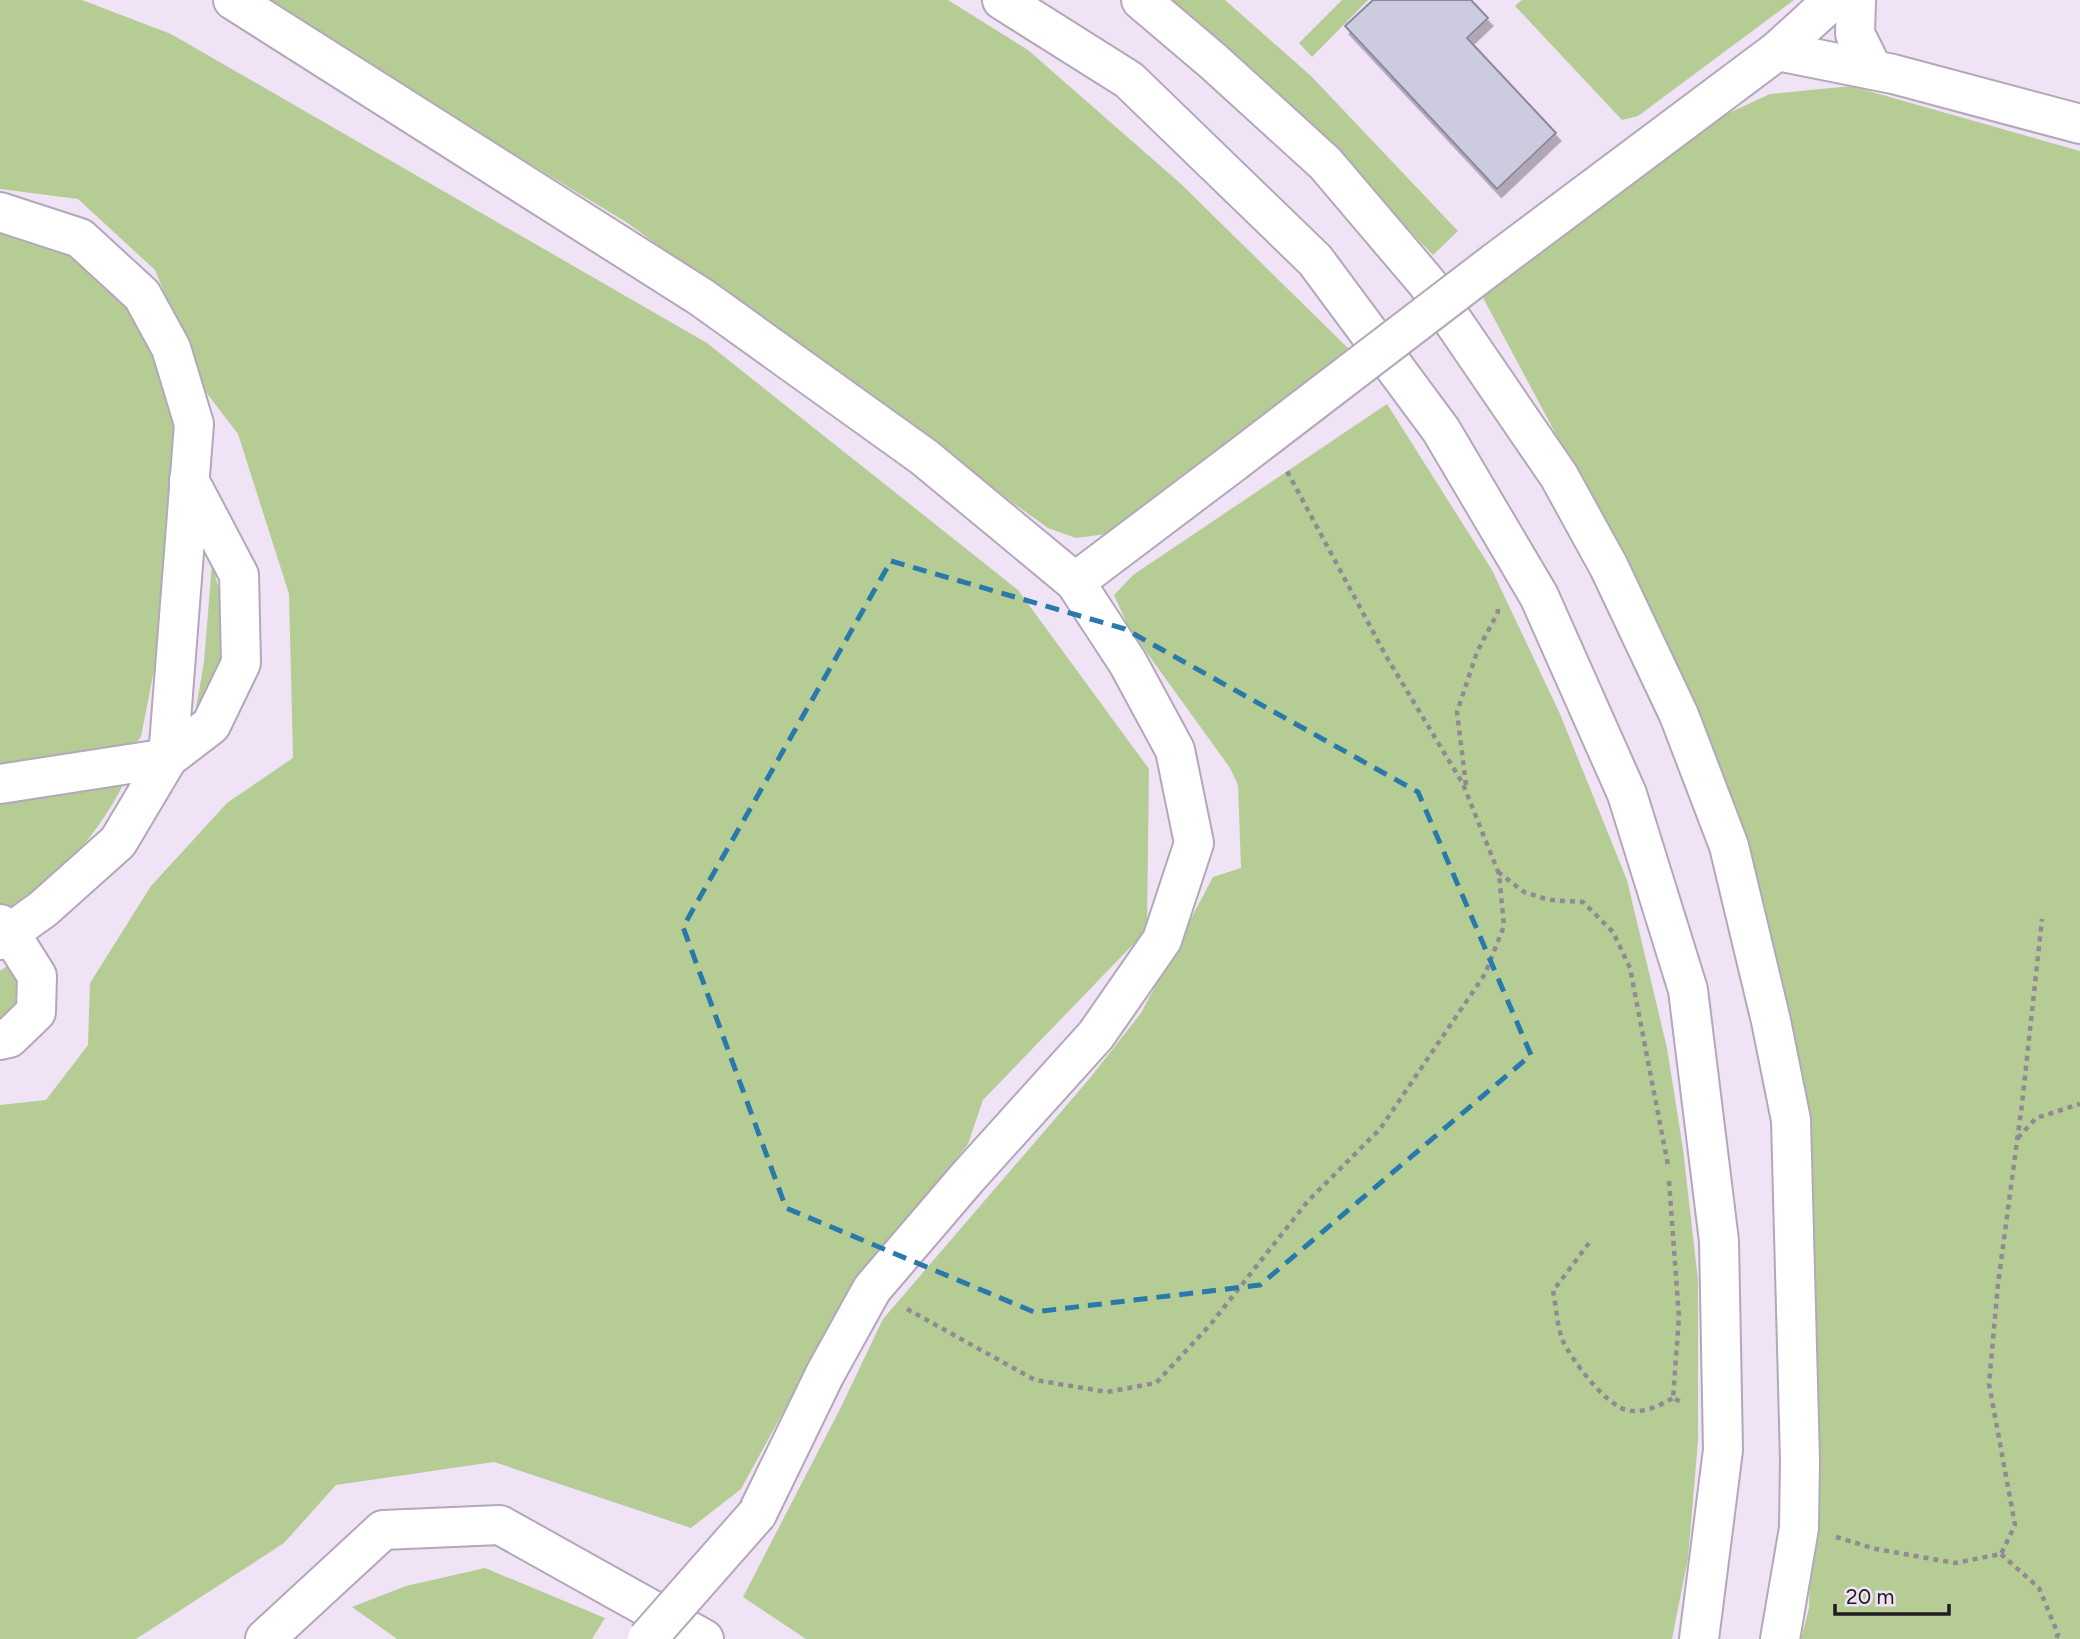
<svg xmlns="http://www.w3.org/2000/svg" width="2080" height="1639" font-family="Figtree,sans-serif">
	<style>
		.green { fill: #b5cd94 }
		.building { fill: #cdcbdf; stroke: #8b8a9d; stroke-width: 2; filter: url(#shadow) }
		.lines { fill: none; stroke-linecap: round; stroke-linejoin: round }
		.minor-casing { stroke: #b3a7b9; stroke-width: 42 }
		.path { stroke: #928996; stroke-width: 4.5; stroke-dasharray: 5 5; stroke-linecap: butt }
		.minor { stroke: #fff; stroke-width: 38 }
		.minor-bridge-casing { stroke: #b3a7b9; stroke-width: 42; stroke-linecap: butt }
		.minor-bridge { stroke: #fff; stroke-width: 38 }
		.marked { fill: none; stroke: #2a79ab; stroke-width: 5; stroke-dasharray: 14 9; stroke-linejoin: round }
	</style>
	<defs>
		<filter id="shadow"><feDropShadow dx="4.5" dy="8" stdDeviation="0" flood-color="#0004"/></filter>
	</defs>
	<rect width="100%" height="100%" fill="#f0e3f6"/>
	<g class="green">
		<polygon points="0,0 82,0 171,34 707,343 1018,590 1149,769 1147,930 983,1100 968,1144 837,1314 741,1489 691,1528 494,1462 336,1485 284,1543 136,1639 0,1639 0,1105 46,1100 88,1045 90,983 151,886 227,803 293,758 289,594 238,434 205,391 155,270 78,199 0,189"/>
		<polygon points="258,0 948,0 1028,50 1181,184 1353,353 1227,454 1186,472 1107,534 1076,538 1048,528 995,490 626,222"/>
		<polygon points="1165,0 1225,0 1311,76 1458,231 1433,255 1282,99"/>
		<polygon points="1342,0 1368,0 1312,57 1299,43"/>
		<polygon points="1522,0 1794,0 1638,116 1622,120 1515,6"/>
		<polygon points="1851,86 2080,151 2080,1639 1801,1639 1809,1608 1817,1355 1805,1149 1779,978 1566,453 1481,294 1707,123 1770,94"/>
		<polygon points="0,227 62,250 108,281 136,309 181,418 154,670 141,737 135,744 0,769"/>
		<polygon points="1387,404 1492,570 1560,714 1627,880 1667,1048 1683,1149 1698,1280 1698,1441 1688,1558 1672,1639 806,1639 743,1597 841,1407 883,1319 1090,1078 1141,1013 1213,877 1241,868 1238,785 1230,768 1129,628 1114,595 1133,575"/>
		<polygon points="212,563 230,632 228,670 193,726 204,662"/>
		<path d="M129 772C111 814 76 859 42 889 30 899 16 908 3 918L0 915V796Z"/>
		<polygon points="17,959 25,989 16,1014 0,1031 0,971"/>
		<polygon points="485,1568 605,1618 592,1639 397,1639 352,1607 406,1586"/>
	</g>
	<polygon class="building" points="1373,0 1471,0 1488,18 1467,38 1556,133 1497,189 1345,26"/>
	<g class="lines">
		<defs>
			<g id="minor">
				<polyline points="233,0 701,297 924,457 1075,582 1128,663 1175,750 1194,843 1162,940 1096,1035 967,1178 872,1289 825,1374 757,1514"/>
				<polyline points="1002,0 1129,80 1315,260 1441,430 1539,596 1627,794 1688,990 1719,1241 1723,1450 1699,1639"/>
				<polyline points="1141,0 1214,62 1325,163 1427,283 1559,476 1609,567 1679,715 1729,846 1771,1021 1791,1120 1800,1460 1799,1528 1780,1639"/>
				<polyline points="1856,0 1855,34 1873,70"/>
				<polyline points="1777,51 1893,74 2080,124"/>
				<polyline points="0,212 80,238 142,295 171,348 194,424 168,758 118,842 43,909 0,940"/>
				<polyline points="1494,263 1777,51 1833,0"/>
				<polyline points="1075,582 1234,462"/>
				<polyline points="0,784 168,758 211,725 241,663 239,575 189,480"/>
				<polyline points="0,924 10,933 37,976 36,1012 9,1038 0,1040"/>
				<polyline points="265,1639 383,1530 500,1525 704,1639"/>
			</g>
		</defs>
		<use href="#minor" class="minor-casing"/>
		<g class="path">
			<polyline points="1466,785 1457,712 1477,652 1498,612 1497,604"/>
			<polyline points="1498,872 1524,892 1549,900 1583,902 1613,932 1630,968 1668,1165"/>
			<polyline points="2018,1138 2036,1118 2080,1104"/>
			<polyline points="1669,1181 1679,1317 1673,1398 1683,1403"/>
			<path d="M1589 1243 1553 1291C1556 1306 1557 1324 1562 1339 1570 1358 1606 1406 1627 1410 1643 1414 1659 1406 1673 1398"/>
			<polyline points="907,1309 1035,1380 1107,1392 1156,1383 1210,1325 1308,1201 1380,1129 1485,974 1504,926 1499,874 1463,784 1386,656 1287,471"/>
			<polyline points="1836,1537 1876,1549 1955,1563 2001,1554 2015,1525 1989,1384 1998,1284 2022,1104 2042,919"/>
			<polyline points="2001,1554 2039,1588 2058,1634 2056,1639"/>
		</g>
		<use href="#minor" class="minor"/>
		<defs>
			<g id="minor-bridge">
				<polyline points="1234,462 1494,263"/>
				<polyline points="647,1639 757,1514"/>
			</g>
		</defs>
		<use href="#minor-bridge" class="minor-bridge-casing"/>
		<use href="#minor-bridge" class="minor-bridge"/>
	</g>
	<path class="marked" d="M891 561 1125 629 1418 792 1531 1055 1260 1285 1034 1312 786 1208 683 927Z"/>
	<path d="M1835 1604v10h114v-10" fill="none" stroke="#201b22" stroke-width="3.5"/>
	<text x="1846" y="1604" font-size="21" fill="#201b22" stroke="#f0e3f6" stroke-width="5" paint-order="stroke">20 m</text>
</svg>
